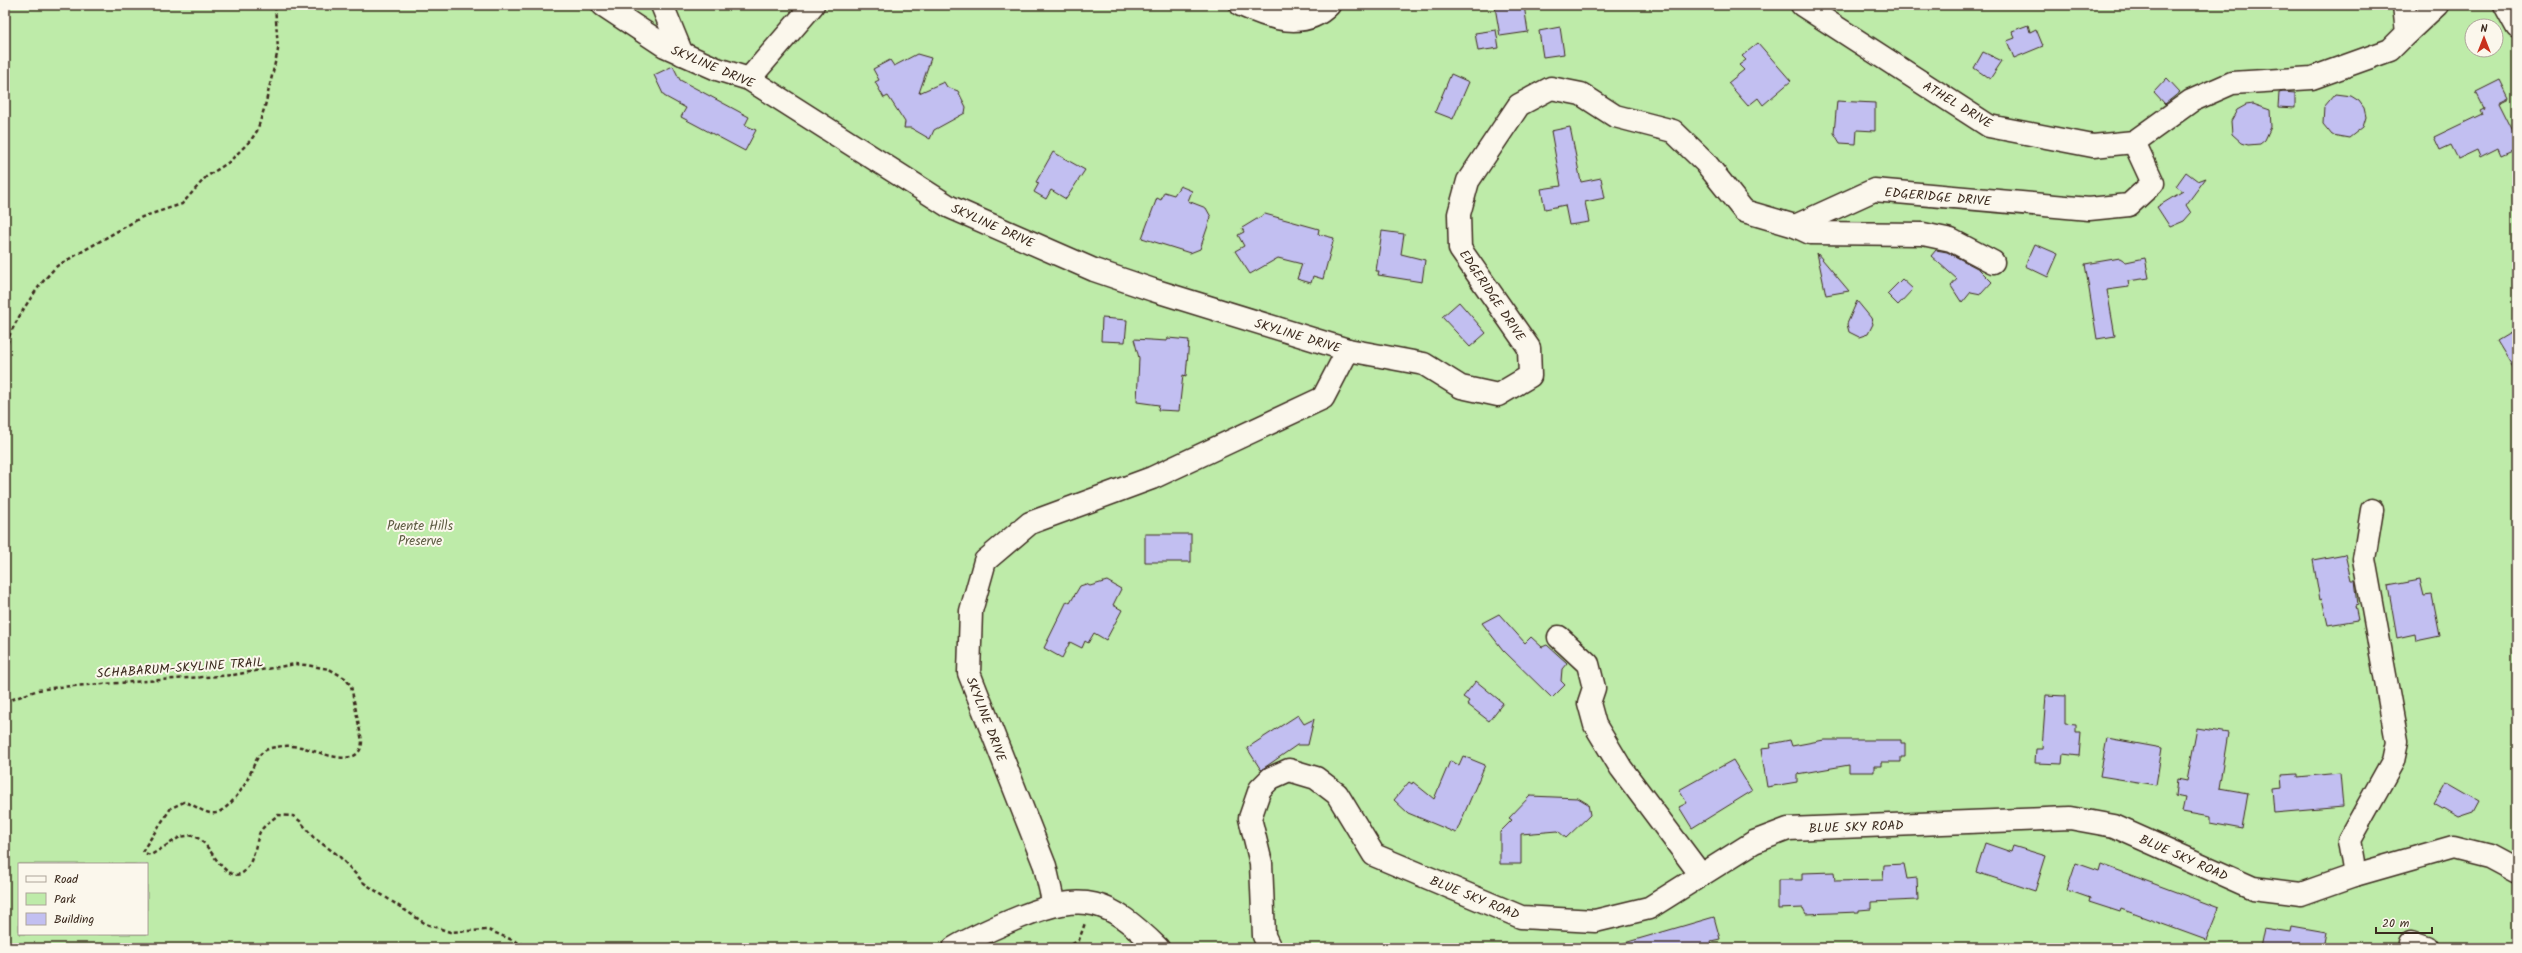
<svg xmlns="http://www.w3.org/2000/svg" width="2522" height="953" font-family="Kalam,sans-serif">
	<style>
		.green { fill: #beeba9; stroke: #7c8a64; fill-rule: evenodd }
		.building { fill: #c2bff1; stroke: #3b2a1e }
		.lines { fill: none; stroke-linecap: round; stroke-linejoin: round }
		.minor-casing { stroke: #3b2a1e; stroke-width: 25 }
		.path { stroke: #3b2a1e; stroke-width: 2.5; stroke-dasharray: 4 3; stroke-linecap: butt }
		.minor { stroke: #fbf7ec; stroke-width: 22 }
		.labels { text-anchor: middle; stroke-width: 4; stroke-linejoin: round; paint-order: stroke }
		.street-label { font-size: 13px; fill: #3b2a1e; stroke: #fbf7ec }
		.park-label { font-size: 13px; fill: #5c5a41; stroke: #fbf7ec }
	</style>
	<rect width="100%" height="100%" fill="#eae6ee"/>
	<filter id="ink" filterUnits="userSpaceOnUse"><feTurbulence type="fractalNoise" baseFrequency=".025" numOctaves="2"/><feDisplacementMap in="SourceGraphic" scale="8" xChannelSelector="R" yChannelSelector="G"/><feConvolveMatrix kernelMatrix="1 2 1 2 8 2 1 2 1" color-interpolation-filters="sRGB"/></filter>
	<g filter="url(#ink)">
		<path class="green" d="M5 5H2517V948H5ZM2472 26H2496V50H2472ZM19 864H147V934H19Z"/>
		<g class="building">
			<polygon points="1505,5 1524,5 1528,32 1500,36 1495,7"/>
			<polygon points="2028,25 2030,32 2036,29 2043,46 2014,58 2007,41 2015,38 2012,31"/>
			<polygon points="1560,27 1564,54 1543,57 1539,31"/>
			<polygon points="1496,30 1499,48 1478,51 1475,33"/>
			<polygon points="1758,43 1791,81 1763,105 1758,98 1748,106 1728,83 1744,70 1739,65 1746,60 1742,56"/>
			<polygon points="1983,52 2002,61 1990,79 1974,68"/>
			<polygon points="917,54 931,58 919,93 944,82 947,87 958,91 966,107 965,113 934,130 930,139 911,128 904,128 905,122 888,96 884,98 875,82 879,80 873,69 890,60 894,66"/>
			<polygon points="673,66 680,80 749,117 745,125 756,130 745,151 681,117 686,108 664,96 654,75"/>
			<polygon points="1451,74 1469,82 1453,119 1435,112"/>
			<polygon points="2167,78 2180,92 2165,104 2154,92"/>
			<polygon points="2500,80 2509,98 2499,103 2517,139 2517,148 2501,155 2498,148 2480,157 2477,150 2458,159 2451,145 2440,150 2434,137 2482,114 2480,110 2484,108 2476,92"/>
			<polygon points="2283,92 2295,93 2295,108 2278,107 2279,93"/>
			<polygon points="2335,94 2351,96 2359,101 2364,108 2366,117 2363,127 2349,138 2332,135 2323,124 2324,107"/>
			<polygon points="1837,101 1875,103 1875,131 1857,130 1856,144 1840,143 1834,133"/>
			<polygon points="2253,104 2270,110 2271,127 2265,140 2260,144 2248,145 2242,143 2232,134 2231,121 2237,110 2246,105"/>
			<polygon points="1570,127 1581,182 1601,178 1605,198 1585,202 1589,222 1569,225 1565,205 1545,209 1541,189 1561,186 1551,131"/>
			<polygon points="1053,152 1085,170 1066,199 1051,190 1046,199 1034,192 1039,183 1036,182"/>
			<polygon points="2186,172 2198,181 2206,178 2186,205 2191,213 2184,221 2170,227 2157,207 2183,191 2176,186"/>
			<polygon points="1180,186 1192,191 1188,201 1206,208 1211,217 1200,249 1190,253 1142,238 1157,198 1161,200 1164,192 1174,195"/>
			<polygon points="1265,214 1319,229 1318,234 1334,238 1323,279 1313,276 1311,283 1297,279 1302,264 1278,258 1250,274 1235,251 1244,246 1238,235 1244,232 1242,228"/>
			<polygon points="1382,231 1404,234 1401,254 1425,260 1422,282 1378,275 1379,271 1376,271"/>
			<polygon points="2035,244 2058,254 2048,277 2025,266"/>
			<polygon points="1936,250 1947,252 1979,269 1992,282 1981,294 1971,292 1962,303 1951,286 1957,279 1931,256"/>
			<polygon points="1817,253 1849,291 1826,295"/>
			<polygon points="2120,258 2126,262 2145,258 2149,278 2128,281 2129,287 2107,290 2115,336 2097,339 2085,264"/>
			<polygon points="1902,279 1913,289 1898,305 1887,294"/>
			<polygon points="1857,301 1871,318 1873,324 1868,334 1859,337 1849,332 1847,324"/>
			<polygon points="1459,302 1486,333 1470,347 1442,317"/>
			<polygon points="1102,318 1127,320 1125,342 1101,341"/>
			<polygon points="2517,329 2517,374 2497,341"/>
			<polygon points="1168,338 1189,340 1186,376 1183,375 1179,411 1158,410 1159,405 1137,402 1139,358 1134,339 1167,341"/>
			<rect x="1145" y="534" width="46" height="28"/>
			<polygon points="2345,554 2351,580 2355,580 2358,605 2355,606 2358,620 2328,625 2322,599 2320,600 2313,560"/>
			<polygon points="2420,580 2424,596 2432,595 2440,636 2416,641 2415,634 2397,638 2388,586"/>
			<polygon points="1107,581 1121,589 1113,605 1122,610 1106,640 1094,633 1088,643 1085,641 1082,648 1070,642 1062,658 1044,648 1067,601 1070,603 1080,586 1086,584 1090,586"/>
			<polygon points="1499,614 1525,643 1531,637 1542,647 1547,645 1567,663 1562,669 1561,681 1565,685 1552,698 1503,650 1482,623"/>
			<polygon points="1476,681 1503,703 1489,721 1467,704 1469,701 1463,697"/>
			<polygon points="2046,695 2065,696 2065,724 2076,725 2076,733 2081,733 2079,756 2063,754 2062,764 2035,763 2036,749 2042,749"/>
			<polygon points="1298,715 1304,724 1314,719 1308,745 1297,745 1261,770 1247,748"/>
			<polygon points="2197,728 2228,733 2219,788 2248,793 2242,829 2210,823 2210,817 2182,812 2185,798 2175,796 2177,779 2187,781"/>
			<polygon points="2107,738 2162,748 2156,785 2100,776"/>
			<polygon points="1790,740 1792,746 1824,740 1901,740 1901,743 1905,743 1905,757 1901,757 1901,762 1881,762 1881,766 1874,766 1874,772 1849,772 1849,765 1797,774 1797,782 1767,787 1761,749 1771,748 1770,744"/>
			<polygon points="1463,756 1485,765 1456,833 1408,813 1394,800 1409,782 1412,784 1413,782 1434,799 1450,761 1459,765"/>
			<polygon points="1733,760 1752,791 1692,828 1679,807 1687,803 1679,790"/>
			<polygon points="2340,773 2343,807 2274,813 2272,788 2282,787 2281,775 2298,774 2298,777"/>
			<polygon points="2446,782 2479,801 2473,812 2458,817 2434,803"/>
			<polygon points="1530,796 1578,798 1588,804 1590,815 1566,838 1558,831 1521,834 1521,864 1500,864 1500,832 1512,820 1509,818"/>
			<polygon points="1985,843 2011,852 2013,846 2046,856 2035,891 1976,872"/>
			<polygon points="2076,863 2099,871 2101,864 2219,908 2206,940 2121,909 2120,912 2089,902 2090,898 2067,890"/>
			<polygon points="1904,864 1907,879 1917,878 1918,900 1871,902 1871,909 1859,910 1859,912 1806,914 1803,908 1778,909 1778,880 1802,880 1802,873 1834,872 1835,881 1883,880 1884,865"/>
			<polygon points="1714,917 1720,939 1711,941 1713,948 1622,948 1621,944"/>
			<polygon points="2292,926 2326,932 2323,948 2260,948 2264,928 2291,932"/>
		</g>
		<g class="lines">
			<defs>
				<g id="minor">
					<polyline points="603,5 665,46 717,69 749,79 950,207 1094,270 1153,290 1348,350 1424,364 1461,387 1498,395 1530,376 1529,348 1460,249 1459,214 1468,181 1519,105 1551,88 1581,94 1615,116 1673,131 1705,162 1744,211 1795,226 1874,190 2089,209 2129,205 2153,183 2134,142 2191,101 2232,83 2312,78 2390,50 2407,33 2404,5"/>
					<polyline points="662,5 682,54"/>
					<path d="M1241 5C1270 18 1304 31 1329 5"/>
					<polyline points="1802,5 1989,126 2093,146 2134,142"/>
					<polyline points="2505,5 2517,27"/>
					<polyline points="2407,33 2437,5"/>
					<polyline points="749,79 813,5"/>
					<polyline points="1795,226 1810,233 1923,234 1951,240 1993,262"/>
					<polyline points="1559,637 1588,664 1594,688 1589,703 1595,725 1621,768 1701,875"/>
					<polyline points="2355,875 2349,840 2393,761 2397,742 2364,559 2372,510"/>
					<polyline points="1054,905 1045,866 969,673 971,611 985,561 1030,523 1152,478 1323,398 1348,350"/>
					<polyline points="2411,943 2426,948"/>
					<path d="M954 948C975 936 998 926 1020 917 1085 891 1108 899 1158 948"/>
					<polyline points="1270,948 1264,936 1261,863 1250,818 1260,789 1271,778 1289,770 1316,778 1337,794 1374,855 1521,917 1595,921 1649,908 1754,842 1788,829 2070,818 2114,826 2253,888 2301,894 2355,875 2453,847 2489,856 2517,871"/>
				</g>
			</defs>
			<use href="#minor" class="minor-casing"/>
			<g class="path">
				<path d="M5 350C8 345 8 338 11 332 23 308 38 285 57 266L142 217 182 204 206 177 229 162 251 140 257 131 265 106 278 50 275 5"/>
				<path d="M5 702 38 690 59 687 233 675 295 664 306 665 329 669 345 678 351 686 362 741C361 772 317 751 301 747 293 746 285 745 277 747 257 749 256 762 248 778 244 788 228 810 216 813 204 815 195 804 184 802L171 808 143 850 144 853 151 855 180 837 193 835C209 843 214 861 227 871 251 888 255 842 260 832 264 825 272 820 278 815L293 816 300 821 314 838 338 855 364 883 426 924 450 932 488 930 532 948"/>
				<polyline points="1066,948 1079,940 1085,923"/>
			</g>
			<use href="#minor" class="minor"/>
		</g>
	</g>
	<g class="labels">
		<g class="street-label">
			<text transform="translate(713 66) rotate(23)" y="5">SKYLINE DRIVE</text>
			<text transform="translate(1958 104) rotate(31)" y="5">ATHEL DRIVE</text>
			<text transform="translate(1938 196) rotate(5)" y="5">EDGERIDGE DRIVE</text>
			<text transform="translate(993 225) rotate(24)" y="5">SKYLINE DRIVE</text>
			<text transform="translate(1493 295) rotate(56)" y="5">EDGERIDGE DRIVE</text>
			<text transform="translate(1298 335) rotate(17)" y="5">SKYLINE DRIVE</text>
			<text transform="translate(180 667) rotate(-4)" y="5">SCHABARUM-SKYLINE TRAIL</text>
			<text transform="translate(987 719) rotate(69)" y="5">SKYLINE DRIVE</text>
			<text transform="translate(1856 826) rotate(-2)" y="5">BLUE SKY ROAD</text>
			<text transform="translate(2184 857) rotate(24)" y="5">BLUE SKY ROAD</text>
			<text transform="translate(1475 897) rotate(22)" y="5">BLUE SKY ROAD</text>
		</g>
		<g class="park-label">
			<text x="420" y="530">Puente Hills<tspan x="420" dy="15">Preserve</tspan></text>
		</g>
	</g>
	<rect width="2522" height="953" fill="none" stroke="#fbf7ec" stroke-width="20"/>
	<rect x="10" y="10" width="2502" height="933" fill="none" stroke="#3b2a1e" stroke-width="1.5" filter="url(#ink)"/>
	<rect x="18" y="863" width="130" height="72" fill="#fbf7ec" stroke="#aea59a"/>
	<rect x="26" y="876" width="20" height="6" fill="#fbf7ec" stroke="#aea59a"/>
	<text x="54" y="883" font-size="12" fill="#3b2a1e">Road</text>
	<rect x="26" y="893" width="20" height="12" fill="#beeba9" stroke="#aea59a"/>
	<text x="54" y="903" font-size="12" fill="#3b2a1e">Park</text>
	<rect x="26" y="913" width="20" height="12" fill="#c2bff1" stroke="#aea59a"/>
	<text x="54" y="923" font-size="12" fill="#3b2a1e">Building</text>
	<g transform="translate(2484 38)"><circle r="19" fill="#fbf7ec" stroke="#aea59a"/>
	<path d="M0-3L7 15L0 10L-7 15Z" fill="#c8321e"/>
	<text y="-6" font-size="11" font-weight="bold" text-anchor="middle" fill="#3b2a1e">N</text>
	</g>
	<path d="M2376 927v6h56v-6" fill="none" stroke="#3b2a1e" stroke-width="2"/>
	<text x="2382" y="927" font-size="12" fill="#3b2a1e" stroke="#fbf7ec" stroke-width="3" paint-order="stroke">20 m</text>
</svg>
